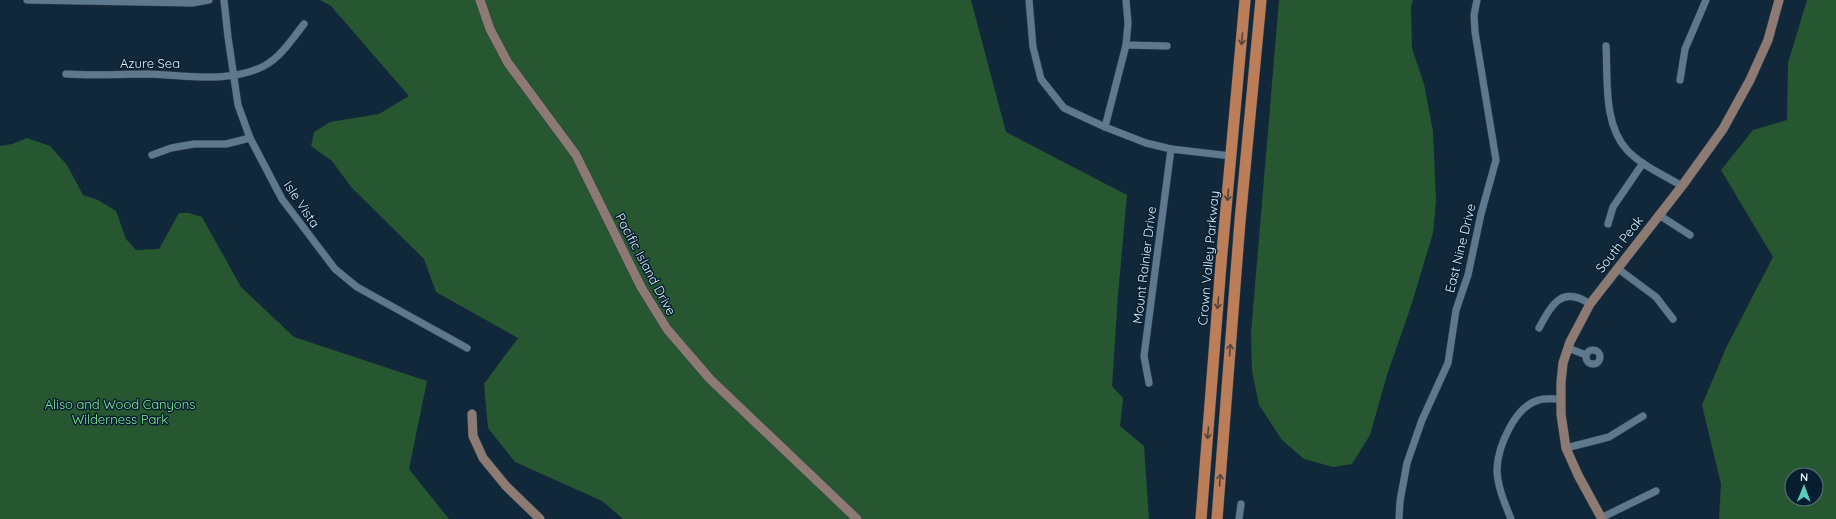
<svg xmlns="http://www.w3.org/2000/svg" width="1836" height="519" font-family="Quicksand,sans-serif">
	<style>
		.green { fill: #265730; fill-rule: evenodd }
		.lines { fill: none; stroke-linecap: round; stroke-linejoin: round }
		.street-casing { stroke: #324151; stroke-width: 8 }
		.secondary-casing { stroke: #324151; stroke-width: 10 }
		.primary-casing { stroke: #324151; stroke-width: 12 }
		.street { stroke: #5e788d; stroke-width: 7 }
		.secondary { stroke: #8d7b73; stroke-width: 9 }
		.primary { stroke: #bc7e59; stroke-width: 11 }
		.oneway { stroke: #4f4440 }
		.labels { text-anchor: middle; stroke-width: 3; stroke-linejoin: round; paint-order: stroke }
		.street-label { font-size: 13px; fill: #e2f0fc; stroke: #071e30 }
		.park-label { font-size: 13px; fill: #84ed97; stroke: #071e30 }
	</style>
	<rect width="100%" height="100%" fill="#11283a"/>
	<g class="green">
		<polygon points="320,0 971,0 1006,132 1127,195 1118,295 1112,386 1123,398 1120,426 1144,446 1149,519 623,519 602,501 515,462 488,428 484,384 518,338 436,292 424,259 352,188 332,161 311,146 314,132 330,122 379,114 409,96 331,6"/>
		<polygon points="1279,0 1413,0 1411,6 1412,48 1424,84 1433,131 1436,201 1433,233 1411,306 1387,375 1370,435 1352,464 1333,467 1304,459 1282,440 1259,405 1252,371 1251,333"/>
		<path d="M1807 0H1836V519H1719L1721 484 1702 405 1726 348 1773 257 1721 170 1753 130 1787 120 1788 63ZM1792 475H1816V499H1792Z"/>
		<polygon points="27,138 50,146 67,165 83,195 98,200 116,211 126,239 136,250 159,249 179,213 189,213 202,217 241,287 294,337 427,381 409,469 449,519 0,519 0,146 12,144"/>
	</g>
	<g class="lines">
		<defs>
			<g id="street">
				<polyline points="27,0 192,3 209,0"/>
				<polyline points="224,0 228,37 238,105 250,138 282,199 335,269 357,287 467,348"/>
				<polyline points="1029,0 1033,47 1041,79 1064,108 1105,127 1146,143 1171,149 1231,156"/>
				<polyline points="1126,45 1167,46"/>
				<path d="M1606 46C1608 79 1603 124 1627 150 1642 166 1664 175 1682 186"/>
				<path d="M66 74C93 76 120 74 148 74 186 75 229 84 264 66 281 57 293 38 304 24"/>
				<polyline points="1680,80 1685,49 1706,0"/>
				<polyline points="1105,127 1126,45 1128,23 1126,0"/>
				<polyline points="152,155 171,148 194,144 226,144 250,138"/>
				<polyline points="1659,215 1690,235"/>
				<polyline points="1608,224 1613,207 1643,163"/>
				<polyline points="1617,268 1656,297 1673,319"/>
				<path d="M1539 328C1552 304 1562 285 1590 304"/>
				<polyline points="1568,348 1586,355"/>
				<circle cx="1593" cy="357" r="7"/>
				<polyline points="1149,383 1144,356 1171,149"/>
				<polyline points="1566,448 1609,437 1643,416"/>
				<polyline points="1601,518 1656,491"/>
				<polyline points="1239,519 1241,504"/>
				<polyline points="1399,519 1400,501 1407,463 1422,420 1448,363 1456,310 1468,275 1481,214 1496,160 1475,32 1474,15 1477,0"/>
				<path d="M1511 519C1505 504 1497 486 1497 469 1498 446 1515 406 1539 400 1546 398 1554 399 1561 399"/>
			</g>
			<g id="secondary">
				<polyline points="480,0 490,29 508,63 576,155 641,287 667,329 710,379 857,519"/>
				<polyline points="472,414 473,436 483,458 506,486 540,519"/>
				<polyline points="1602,519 1578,475 1566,448 1561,414 1561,382 1563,363 1570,342 1590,304 1682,186 1723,129 1750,80 1768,40 1779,0"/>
			</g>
			<g id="primary">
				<polyline points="1201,519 1221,264 1245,0"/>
				<polyline points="1217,519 1240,221 1261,0"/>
			</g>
		</defs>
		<use href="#street" class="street-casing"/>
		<use href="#secondary" class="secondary-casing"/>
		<use href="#primary" class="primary-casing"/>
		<use href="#street" class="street"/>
		<use href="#secondary" class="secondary"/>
		<use href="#primary" class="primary"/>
	</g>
	<defs><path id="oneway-shaft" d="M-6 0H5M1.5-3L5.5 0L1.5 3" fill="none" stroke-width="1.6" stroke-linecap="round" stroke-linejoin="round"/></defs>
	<g class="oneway">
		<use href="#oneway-shaft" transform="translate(1242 39) rotate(95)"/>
		<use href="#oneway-shaft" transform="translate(1228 195) rotate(95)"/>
		<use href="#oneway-shaft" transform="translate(1218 303) rotate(95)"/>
		<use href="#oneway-shaft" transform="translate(1230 350) rotate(-86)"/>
		<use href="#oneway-shaft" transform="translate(1208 433) rotate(95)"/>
		<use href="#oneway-shaft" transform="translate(1220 480) rotate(-86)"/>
	</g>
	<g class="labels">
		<g class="street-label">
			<text x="150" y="68">Azure Sea</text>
			<text transform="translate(302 204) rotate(56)" y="5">Isle Vista</text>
			<text transform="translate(1619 244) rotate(-52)" y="5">South Peak</text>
			<text transform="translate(1460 248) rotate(-76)" y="5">East Nine Drive</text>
			<text transform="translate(1208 258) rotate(-85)" y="5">Crown Valley Parkway</text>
			<text transform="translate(646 264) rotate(62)" y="5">Pacific Island Drive</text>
			<text transform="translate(1144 265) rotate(-83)" y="5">Mount Rainier Drive</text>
		</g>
		<g class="park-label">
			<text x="120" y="409">Aliso and Wood Canyons<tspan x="120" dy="15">Wilderness Park</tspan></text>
		</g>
	</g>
	<g transform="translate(1804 487) rotate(1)"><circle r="19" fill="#071e30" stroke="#5f7282"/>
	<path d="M0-3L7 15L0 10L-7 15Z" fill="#58cebf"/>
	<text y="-6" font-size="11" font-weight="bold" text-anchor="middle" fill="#e2f0fc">N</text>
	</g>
</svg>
